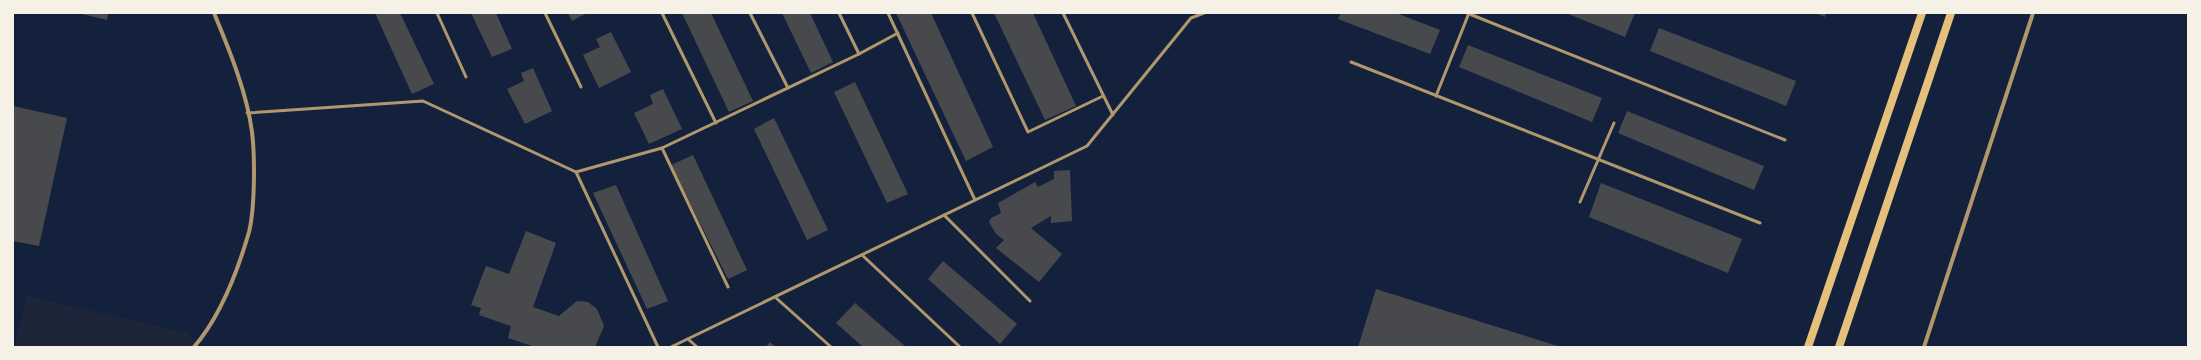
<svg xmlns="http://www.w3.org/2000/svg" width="2201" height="360" font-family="'Fira Sans Condensed',sans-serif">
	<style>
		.green { fill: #1d2539 }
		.building { fill: #48494c }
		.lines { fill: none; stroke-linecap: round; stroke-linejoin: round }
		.service { stroke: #b1986c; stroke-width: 3 }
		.minor { stroke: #b1986c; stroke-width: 4 }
		.secondary { stroke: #e5c07b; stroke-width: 8 }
	</style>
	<rect width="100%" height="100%" fill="#14213d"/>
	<polygon class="green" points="27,296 188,333 198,347 15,347"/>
	<g class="building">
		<polygon points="78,13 108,13 107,20"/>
		<polygon points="375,13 400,13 434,84 412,94"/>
		<polygon points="471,13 496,13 512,49 492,57"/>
		<polygon points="568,13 587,13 572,21"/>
		<polygon points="682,13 711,13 753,101 729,112"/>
		<polygon points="782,13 810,13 833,62 811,73"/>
		<polygon points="896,13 931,13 993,147 966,161"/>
		<polygon points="994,13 1033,13 1076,106 1045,120"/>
		<polygon points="1341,13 1396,13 1440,30 1430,54 1338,19"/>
		<polygon points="1566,13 1635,13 1625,37"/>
		<polygon points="1816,13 1826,13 1825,17"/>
		<polygon points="1659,28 1796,81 1786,106 1650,51"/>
		<polygon points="611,32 631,72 599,88 583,55 600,47 596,39"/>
		<polygon points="1468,45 1602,98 1592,122 1459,67"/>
		<polygon points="533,68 552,111 525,124 507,89 524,81 521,73"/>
		<polygon points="855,82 908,194 887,203 834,92"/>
		<polygon points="663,89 682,129 649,144 634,113 653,104 650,95"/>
		<polygon points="13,106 67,118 39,246 13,241"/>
		<polygon points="1627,111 1764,166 1754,190 1618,133"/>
		<polygon points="774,118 828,230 807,240 754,129"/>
		<polygon points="693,155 747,270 728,279 671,165"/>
		<polygon points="1070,170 1072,221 1051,223 1051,216 1031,228 1062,254 1039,282 996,248 1004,240 996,234 989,222 991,218 1001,213 998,203 1035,182 1038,187 1054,179 1054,171"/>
		<polygon points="1601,183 1742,239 1728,273 1589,217"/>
		<polygon points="616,185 668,301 647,309 593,193"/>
		<polygon points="526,231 556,243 533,307 559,316 577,301 588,302 597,309 604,326 595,347 535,347 508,338 511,326 479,315 481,308 471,305 486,266 509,274"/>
		<polygon points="943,261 1017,324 1000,344 928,279"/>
		<polygon points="1376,289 1561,347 1358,347"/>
		<polygon points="855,303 906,347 863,347 836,323"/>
		<polygon points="770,342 775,347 766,347"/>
	</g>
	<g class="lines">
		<g class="service">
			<polyline points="437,13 466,77"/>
			<polyline points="545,13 581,87"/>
			<polyline points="662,13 716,123"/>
			<polyline points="750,13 788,88"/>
			<polyline points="839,13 859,54 898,33"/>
			<polyline points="888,13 975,200"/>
			<polyline points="972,13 1028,132 1103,96"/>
			<polyline points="1063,13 1113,115"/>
			<polyline points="1467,13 1785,140"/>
			<polyline points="1351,62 1760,223"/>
			<polyline points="1436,96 1469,13"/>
			<polyline points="247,113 423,101 576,172 658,347"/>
			<polyline points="662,148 859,54"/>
			<polyline points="576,172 662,148 728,287"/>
			<polyline points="1580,202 1614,123"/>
			<polyline points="944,215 1030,301"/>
			<polyline points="862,255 960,347"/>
			<polyline points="775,297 831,347"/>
			<polyline points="688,339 697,347"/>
			<polyline points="671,347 1087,146 1191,18 1204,13"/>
		</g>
		<g class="minor">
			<path d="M194 347C220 317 238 270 249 232 255 208 255 156 252 132 247 93 229 49 214 13"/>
			<polyline points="1924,347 2033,13"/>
		</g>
		<g class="secondary">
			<polyline points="1808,347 1922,13"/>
			<polyline points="1839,347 1951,13"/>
		</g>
	</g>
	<rect width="2201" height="360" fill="none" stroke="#f6f1e7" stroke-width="28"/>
</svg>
